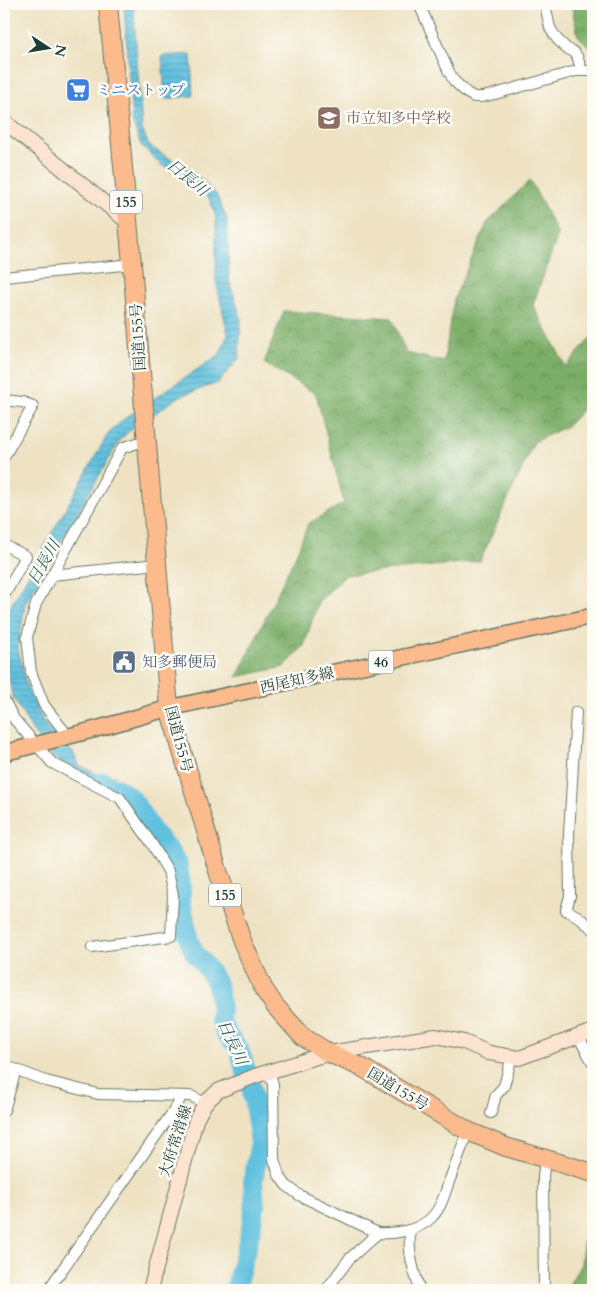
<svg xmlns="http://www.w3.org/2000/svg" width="597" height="1294" font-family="Cardo,'Noto Serif JP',serif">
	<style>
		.forest { fill: url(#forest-crowns); stroke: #4e764e }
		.water { fill: url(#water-rules); stroke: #407f8a }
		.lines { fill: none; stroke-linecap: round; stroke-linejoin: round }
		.river { stroke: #61c1df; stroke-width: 20 }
		.street-casing { stroke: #677766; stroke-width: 12 }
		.secondary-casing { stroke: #677766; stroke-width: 16 }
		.primary-casing { stroke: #677766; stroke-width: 18 }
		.highway-casing { stroke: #677766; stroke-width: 20 }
		.street { stroke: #fff; stroke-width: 10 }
		.secondary { stroke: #fde4d1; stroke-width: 14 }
		.primary { stroke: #fbbb8d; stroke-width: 15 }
		.highway { stroke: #fbbb8d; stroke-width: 18 }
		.labels { text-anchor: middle; stroke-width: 5; stroke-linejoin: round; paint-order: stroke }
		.shield { fill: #fdfcf7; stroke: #62766e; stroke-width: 1 }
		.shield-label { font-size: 14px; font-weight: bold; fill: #1f3d34 }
		.shop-label { font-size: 15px; fill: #366cbe; stroke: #fdfcf7; text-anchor: start }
		.education-label { font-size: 15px; fill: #785e54; stroke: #fdfcf7; text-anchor: start }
		.street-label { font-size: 15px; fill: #1f3d34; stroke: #fdfcf7 }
		.service-label { font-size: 15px; fill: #4e5e75; stroke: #fdfcf7; text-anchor: start }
		.water-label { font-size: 16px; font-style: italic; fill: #305e5f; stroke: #fdfcf7 }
	</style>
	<defs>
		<pattern id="forest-crowns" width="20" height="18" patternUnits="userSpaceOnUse" patternTransform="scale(1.25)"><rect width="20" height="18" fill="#7cae68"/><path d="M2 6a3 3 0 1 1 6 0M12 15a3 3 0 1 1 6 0" fill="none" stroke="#658f56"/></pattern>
		<pattern id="water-rules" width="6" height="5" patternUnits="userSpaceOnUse" patternTransform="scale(1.25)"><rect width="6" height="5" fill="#61c1df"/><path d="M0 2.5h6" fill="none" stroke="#4f9eb6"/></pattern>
	</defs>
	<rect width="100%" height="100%" fill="#fdfcf7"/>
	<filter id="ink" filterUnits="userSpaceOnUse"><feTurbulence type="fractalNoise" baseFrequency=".02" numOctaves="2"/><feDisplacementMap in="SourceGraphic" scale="10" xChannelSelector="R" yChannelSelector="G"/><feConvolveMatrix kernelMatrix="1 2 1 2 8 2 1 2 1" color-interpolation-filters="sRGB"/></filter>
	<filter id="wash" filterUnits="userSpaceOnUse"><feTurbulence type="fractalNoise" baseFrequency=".0096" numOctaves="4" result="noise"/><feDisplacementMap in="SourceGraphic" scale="20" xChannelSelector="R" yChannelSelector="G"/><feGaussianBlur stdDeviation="1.12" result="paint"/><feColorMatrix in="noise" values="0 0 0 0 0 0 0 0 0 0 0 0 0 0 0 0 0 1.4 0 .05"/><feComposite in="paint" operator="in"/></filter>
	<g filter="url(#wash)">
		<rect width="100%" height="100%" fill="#eee2c2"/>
		<g class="forest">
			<polygon points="571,4 593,4 593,51 578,36"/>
			<polygon points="530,180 558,234 533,305 566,367 593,335 593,399 567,426 534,442 480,561 346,575 318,602 304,646 284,667 237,677 295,557 308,524 344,503 316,394 264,363 284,311 392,318 406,353 444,362 454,299 487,223"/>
			<polygon points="588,1235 593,1236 593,1290 566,1290 581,1264 583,1241"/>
		</g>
		<g class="water">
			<polygon points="124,4 134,4 134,16 142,129 149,146 194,173 216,194 227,219 229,280 241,318 239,358 218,383 180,396 128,432 120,440 25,603 18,648 27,688 45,725 73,752 79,765 130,791 127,797 54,758 33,732 12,695 4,649 4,618 108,434 125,418 220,354 228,334 216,281 216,217 209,198 193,183 160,164 141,145 132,121"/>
			<polygon points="191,54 193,96 165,99 162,56"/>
		</g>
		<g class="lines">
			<polyline class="river" points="104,782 122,791 132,799 153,832 167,848 178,866 181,886 181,902 189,940 194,952 207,968 217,984 221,1011 220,1019 226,1033 239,1049 252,1091 260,1142 253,1181 255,1206 249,1238 235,1290"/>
		</g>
	</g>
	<g filter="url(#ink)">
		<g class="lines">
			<defs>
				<g id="street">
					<polyline points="419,4 448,70 454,81 467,93 474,97 482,97 495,94 576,71 593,71"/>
					<polyline points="545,4 550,28 557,39 566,48 574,52 577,56 582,71"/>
					<polyline points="4,277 132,264"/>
					<polyline points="4,400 22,402 33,406 4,457"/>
					<polyline points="4,545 26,556 4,596"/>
					<polyline points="52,575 157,564"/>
					<polyline points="4,700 14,719 52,763 120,798 152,844 168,871 173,895 171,936 92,947"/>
					<polyline points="576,712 569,834 570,896 566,910 577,916 593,929"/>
					<polyline points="68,736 44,705 31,672 27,637 36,604 122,448 146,440"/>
					<polyline points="578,1036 593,1063"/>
					<polyline points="4,1065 46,1081 98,1094 191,1096 205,1103"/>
					<path d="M269 1071 273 1084 274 1159 279 1175 286 1185 299 1195 378 1233C395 1234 419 1231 432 1217 442 1207 445 1192 450 1179 456 1163 462 1147 468 1131"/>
					<polyline points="4,1110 16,1070"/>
					<polyline points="491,1113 496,1095 504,1086 512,1056"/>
					<path d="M409 1230C411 1239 409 1242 410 1250 411 1264 416 1278 420 1290"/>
					<polyline points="48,1290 177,1106 181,1096"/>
					<polyline points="326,1290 349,1259 378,1233"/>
					<polyline points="544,1290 543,1176 545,1159"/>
				</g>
				<g id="secondary">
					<polyline points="4,121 128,222"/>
					<polyline points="150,1290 196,1120 205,1103 218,1091 255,1076 329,1053 436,1036 464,1042 489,1053 519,1058 593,1031"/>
				</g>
				<polyline id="primary" points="4,753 100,728 169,708 593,616"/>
				<polyline id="highway" points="108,4 132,264 169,708 218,871 242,941 263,988 275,1006 303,1037 329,1053 363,1068 468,1131 506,1147 593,1173"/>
			</defs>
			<use href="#street" class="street-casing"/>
			<use href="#secondary" class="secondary-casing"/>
			<use href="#primary" class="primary-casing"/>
			<use href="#highway" class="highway-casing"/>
			<use href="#street" class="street"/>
			<use href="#secondary" class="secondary"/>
			<use href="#primary" class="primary"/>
			<use href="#highway" class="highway"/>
		</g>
	</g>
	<defs>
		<symbol id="supermarket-square" viewBox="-11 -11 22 22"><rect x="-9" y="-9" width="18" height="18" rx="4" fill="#3f7fe0" stroke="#fdfcf7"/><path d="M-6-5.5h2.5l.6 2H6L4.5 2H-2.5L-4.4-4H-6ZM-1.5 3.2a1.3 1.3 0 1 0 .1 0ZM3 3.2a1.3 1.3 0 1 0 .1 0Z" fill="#fff"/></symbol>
		<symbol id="school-square" viewBox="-11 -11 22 22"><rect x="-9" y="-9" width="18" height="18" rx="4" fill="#8d6e63" stroke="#fdfcf7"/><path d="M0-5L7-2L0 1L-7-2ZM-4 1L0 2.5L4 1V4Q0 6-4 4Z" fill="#fff"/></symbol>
		<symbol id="civic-square" viewBox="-11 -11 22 22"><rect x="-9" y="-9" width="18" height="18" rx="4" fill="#5c6f8a" stroke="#fdfcf7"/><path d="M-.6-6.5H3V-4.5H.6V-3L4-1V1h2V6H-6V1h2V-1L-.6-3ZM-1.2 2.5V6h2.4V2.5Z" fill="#fff"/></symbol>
	</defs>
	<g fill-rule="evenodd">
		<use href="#supermarket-square" x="64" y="76" width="28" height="28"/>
		<use href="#school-square" x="315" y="104" width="28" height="28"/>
		<use href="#civic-square" x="110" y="648" width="28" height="28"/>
	</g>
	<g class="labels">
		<g class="shield">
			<rect x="110" y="190.5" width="32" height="23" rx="4"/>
			<rect x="368.5" y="650.5" width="25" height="23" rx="4"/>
			<rect x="209" y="883.5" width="32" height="23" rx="4"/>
		</g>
		<g class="shield-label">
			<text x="126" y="207">155</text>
			<text x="381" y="667">46</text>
			<text x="225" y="900">155</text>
		</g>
		<g class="shop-label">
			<text x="96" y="95">ミニストップ</text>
		</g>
		<g class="education-label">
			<text x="346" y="123">市立知多中学校</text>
		</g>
		<g class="street-label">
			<text transform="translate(138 337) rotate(-94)" y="5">国道155号</text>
			<text transform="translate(297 680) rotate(-12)" y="5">西尾知多線</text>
			<text transform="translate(179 739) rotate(75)" y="5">国道155号</text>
			<text transform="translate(398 1089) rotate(31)" y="5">国道155号</text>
			<text transform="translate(175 1141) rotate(-72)" y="5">大府常滑線</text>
		</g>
		<g class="service-label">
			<text x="142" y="667">知多郵便局</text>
		</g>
		<g class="water-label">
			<text transform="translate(188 177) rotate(40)" y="6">日長川</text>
			<text transform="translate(43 562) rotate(-60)" y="6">日長川</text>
			<text transform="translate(233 1042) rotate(65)" y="6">日長川</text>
		</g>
	</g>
	<rect width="597" height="1294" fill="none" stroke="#fdfcf7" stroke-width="20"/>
	<g transform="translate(48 48) rotate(102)" stroke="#fdfcf7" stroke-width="4" paint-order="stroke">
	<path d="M0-4L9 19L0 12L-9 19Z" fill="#1f3d34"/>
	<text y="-8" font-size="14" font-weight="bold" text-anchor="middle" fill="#1f3d34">N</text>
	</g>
</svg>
